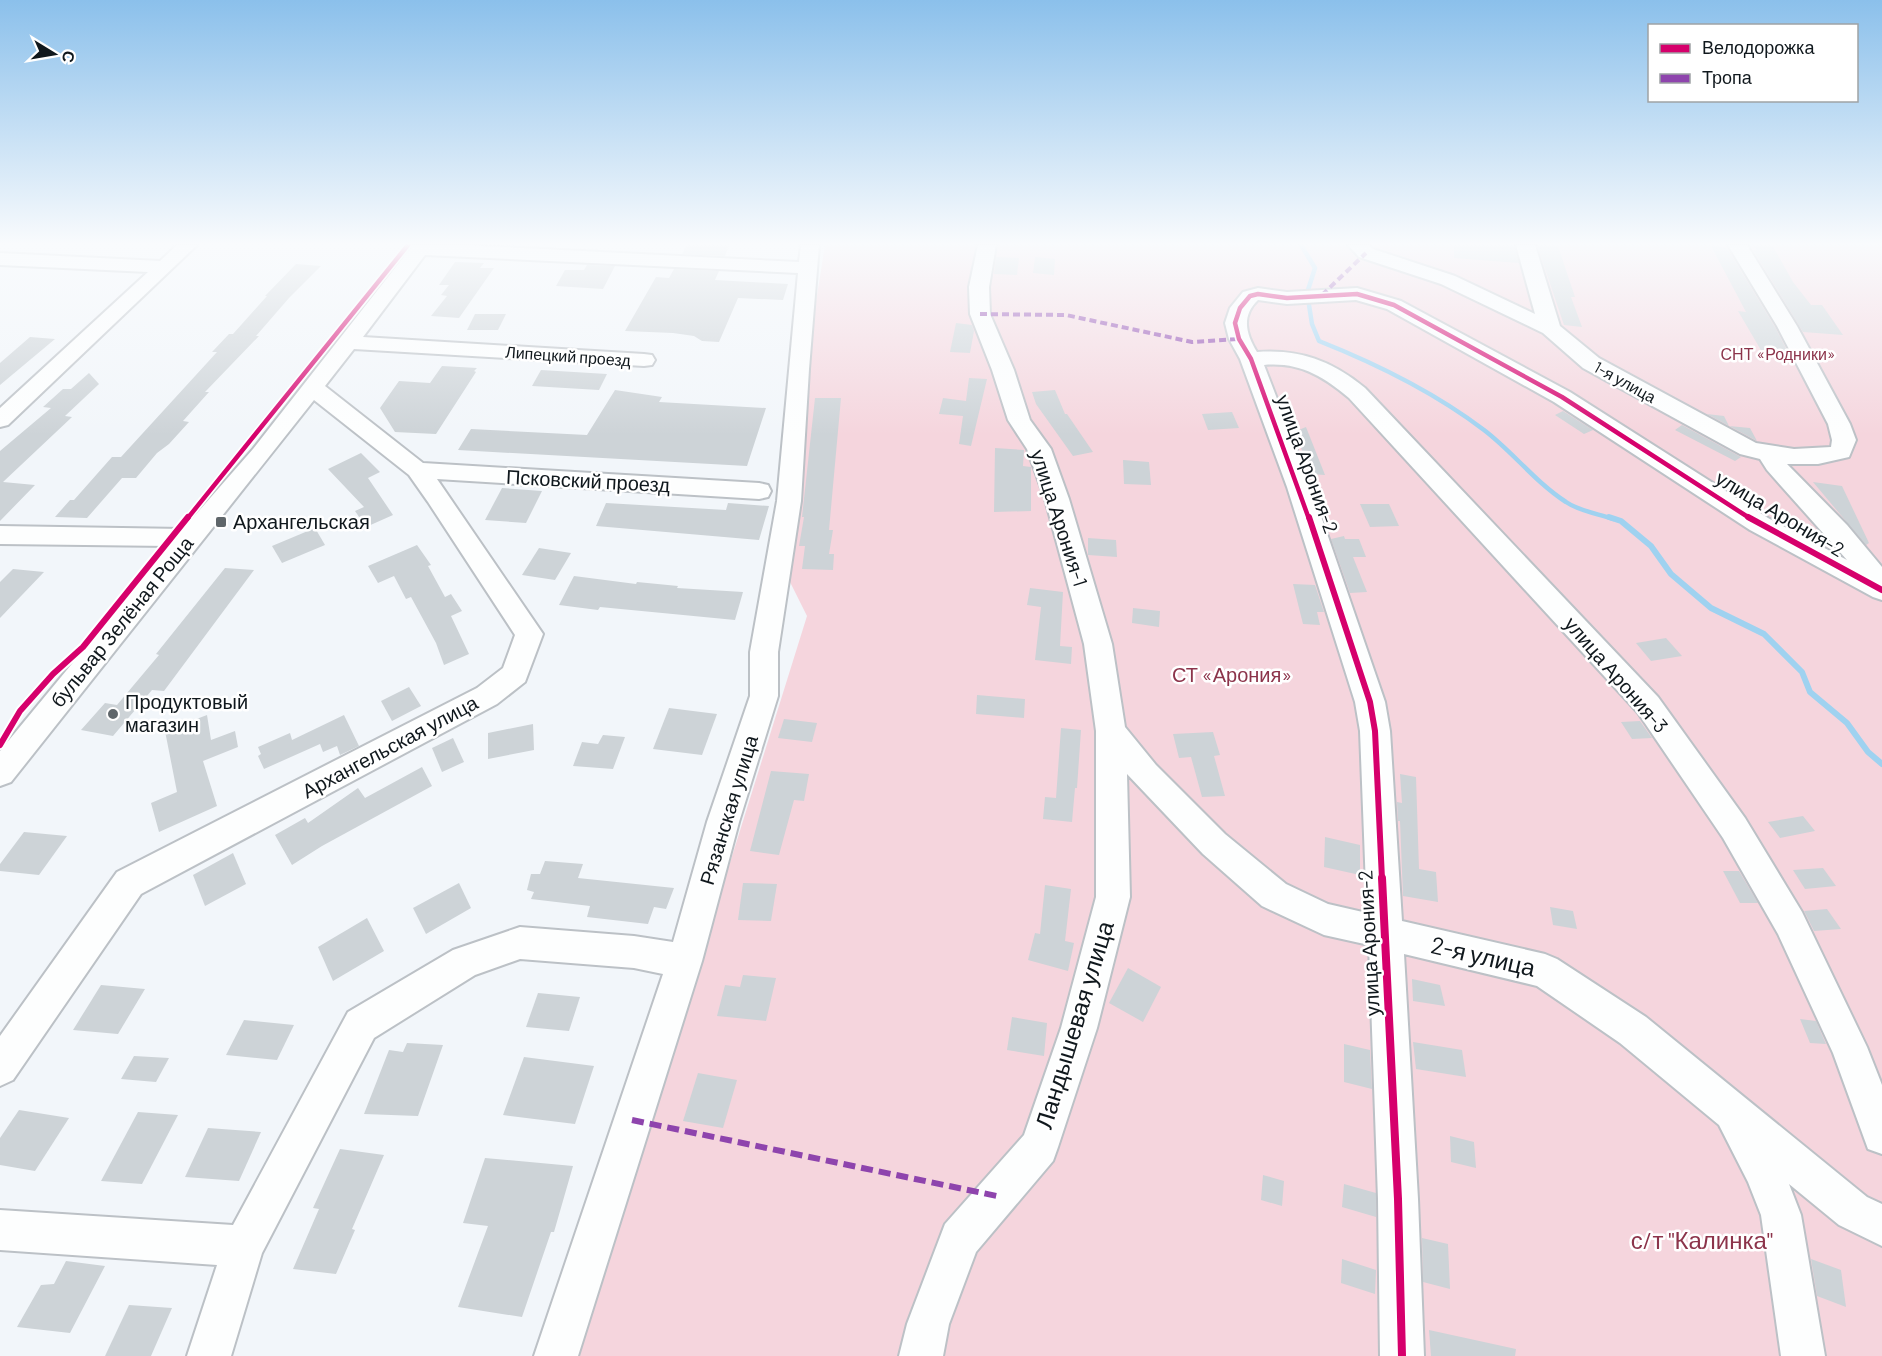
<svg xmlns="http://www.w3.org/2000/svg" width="1882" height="1356" font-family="Barlow,sans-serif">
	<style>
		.green { fill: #f5d5dd }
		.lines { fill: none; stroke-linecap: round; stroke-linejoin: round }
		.stream-far1 { stroke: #9fd2f0; stroke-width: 4.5 }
		.stream { stroke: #9fd2f0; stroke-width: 6 }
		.building { fill: #cdd3d7 }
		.minor-casing { stroke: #bcc1c6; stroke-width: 4 }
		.minor { fill: #fdfefe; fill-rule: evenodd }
		.quiet-far1 { stroke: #8e44ad; stroke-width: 4; stroke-dasharray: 7 4; stroke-linecap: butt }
		.quiet { stroke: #8e44ad; stroke-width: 6; stroke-dasharray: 12 6; stroke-linecap: butt }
		.cycleway-far2-casing { stroke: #fff; stroke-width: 8 }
		.cycleway-far1-casing { stroke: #fff; stroke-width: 10 }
		.cycleway-casing { stroke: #fff; stroke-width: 12 }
		.cycleway-far2 { stroke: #d6006c; stroke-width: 4.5 }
		.cycleway-far1 { stroke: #d6006c; stroke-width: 6 }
		.cycleway { stroke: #d6006c; stroke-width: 8 }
		.poi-dot { fill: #5f666a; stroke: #fff; stroke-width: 2 }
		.labels { text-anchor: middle; stroke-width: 5; stroke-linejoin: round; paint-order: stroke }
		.far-park-label { font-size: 16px; fill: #8c344b; stroke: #fff }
		.far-street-label { font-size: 16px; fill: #10181d; stroke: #fff }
		.street-label { font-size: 20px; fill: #10181d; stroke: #fff }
		.poi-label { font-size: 20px; fill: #10181d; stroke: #fff; text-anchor: start }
		.park-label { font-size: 20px; fill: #8c344b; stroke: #fff }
		.near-street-label { font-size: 24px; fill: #10181d; stroke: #fff }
		.near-park-label { font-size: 24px; fill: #8c344b; stroke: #fff }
	</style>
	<rect width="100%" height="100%" fill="#f2f6fa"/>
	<polygon class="green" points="825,245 1882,245 1882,1356 576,1356 807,616 776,554"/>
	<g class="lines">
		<g class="stream-far1">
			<polyline points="1301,245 1315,268 1308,290"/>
			<path d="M1309 305 1312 324 1319 341C1377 364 1434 392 1484 430 1513 452 1535 482 1566 502 1579 511 1599 514 1613 519"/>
		</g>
		<polyline class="stream" points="1609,517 1621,521 1651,546 1671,574 1711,608 1764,634 1802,672 1810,692 1847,723 1868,752 1882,764"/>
	</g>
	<g class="building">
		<polygon points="687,245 729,245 725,256 682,254"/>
		<polygon points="1454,245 1514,245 1519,263 1454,258"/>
		<polygon points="1537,245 1558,246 1575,297 1571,297 1582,327 1564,325"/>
		<polygon points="1754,245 1772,245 1793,282 1811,305 1822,305 1843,335 1803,332 1753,250 1756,250"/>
		<polygon points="1711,246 1727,248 1775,327 1794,364 1777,362 1771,353 1762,352 1738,311 1746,312"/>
		<polygon points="996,257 1019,258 1017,275 994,274"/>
		<polygon points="1035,257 1055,259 1054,275 1033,273"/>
		<polygon points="455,262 484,263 480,268 494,268 459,318 431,316 447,296 441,295 449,285 439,285"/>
		<polygon points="296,264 321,266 289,298 256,336 259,336 205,392 209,392 183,421 189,422 169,444 157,453 136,478 122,478 87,518 55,517 70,500 74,500 112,457 121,457 217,352 212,352 229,334 233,334 267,296 265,296"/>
		<polygon points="587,265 615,266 603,289 556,286 565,270 584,270"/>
		<polygon points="674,269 719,271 715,280 788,284 783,300 738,298 719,342 702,341 694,336 673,333 625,331 656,277 669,278"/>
		<polygon points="475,314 506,314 498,330 467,330"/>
		<polygon points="956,323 972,325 974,331 970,353 950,352"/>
		<polygon points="30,337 55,339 0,385 0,363"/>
		<polygon points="442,366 477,368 474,371 476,372 436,434 395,432 380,408 399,381 430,383"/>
		<polygon points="541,370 607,374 599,390 532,386"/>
		<polygon points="89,373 99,384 65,416 72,417 3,482 35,485 0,521 0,451 51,408 43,407 63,389 71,389"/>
		<polygon points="969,378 987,379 971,446 959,444 963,416 939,414 943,398 966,401"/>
		<polygon points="615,390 662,397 659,402 766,408 747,466 458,450 471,429 587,435"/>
		<polygon points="1055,390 1065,414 1067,414 1093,452 1073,456 1036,404 1032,392"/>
		<polygon points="815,398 841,398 829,530 833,530 829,554 834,554 833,570 802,569 805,546 799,546 804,517 802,517"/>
		<polygon points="1563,411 1593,430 1584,434 1555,415"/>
		<polygon points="1232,412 1239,428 1208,430 1202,414"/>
		<polygon points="1707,414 1724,416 1729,426 1750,428 1757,441"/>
		<polygon points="1682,425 1739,456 1741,457 1735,461 1675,430"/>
		<polygon points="1306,427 1325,475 1309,474 1296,431"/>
		<polygon points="995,448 1024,450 1023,466 1031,467 1031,511 994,512"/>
		<polygon points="361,453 380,472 368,478 393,515 366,527 355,511 364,507 328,469"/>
		<polygon points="1123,460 1149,462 1151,485 1124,484"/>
		<polygon points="1813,482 1842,486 1869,543 1866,545"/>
		<polygon points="502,488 542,491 526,523 485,520"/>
		<polygon points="606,503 726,510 728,503 769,506 759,540 596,526"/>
		<polygon points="1360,504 1389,504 1399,526 1370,527"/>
		<polygon points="315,528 325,545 282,563 272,546"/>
		<polygon points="1344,536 1345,539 1359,539 1366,557 1353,557 1367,592 1350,593 1331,539"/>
		<polygon points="1088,538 1116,540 1117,557 1088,555"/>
		<polygon points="417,545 431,565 428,566 445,597 451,594 462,611 451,616 469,654 444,665 436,643 411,597 406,599 394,576 378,583 368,566"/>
		<polygon points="539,548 571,553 555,580 522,575"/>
		<polygon points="225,568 254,570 164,691 152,690 113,736 81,730 105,703 117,705 159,655 156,654"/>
		<polygon points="13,569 44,572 0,618 0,582"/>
		<polygon points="574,576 636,584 637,582 678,586 677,588 743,592 735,620 600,607 598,610 559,605"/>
		<polygon points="1293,584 1315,585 1324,612 1317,612 1320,625 1303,624"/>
		<polygon points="1030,588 1063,592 1060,646 1072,647 1071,664 1035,660 1041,607 1027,605"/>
		<polygon points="1133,608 1160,611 1159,627 1132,623"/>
		<polygon points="1666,638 1682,656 1651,661 1636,643"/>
		<polygon points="409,687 421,706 392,721 381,701"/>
		<polygon points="977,695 1025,699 1024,718 976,714"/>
		<polygon points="669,708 717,714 702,755 653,749"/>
		<polygon points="207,715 211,740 235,731 238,747 203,761 217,806 159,832 151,803 177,792 165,731"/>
		<polygon points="344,715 359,746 340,755 337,746 323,752 320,744 264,769 258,756 261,754 258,747 290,733 292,740"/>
		<polygon points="784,719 817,723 812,742 778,738"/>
		<polygon points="1640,721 1652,738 1632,739 1621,722"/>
		<polygon points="533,724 534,750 488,759 488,733"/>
		<polygon points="1061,728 1081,730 1077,788 1075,788 1072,822 1043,819 1045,797 1056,798"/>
		<polygon points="1213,732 1220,755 1214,756 1225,796 1202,797 1191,757 1179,758 1173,734"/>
		<polygon points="603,735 625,737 613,769 573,766 582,742 598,744"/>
		<polygon points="453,738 464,762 442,772 432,748"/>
		<polygon points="422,767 432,786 322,846 292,865 275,835 305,818 308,823 358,788 365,798"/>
		<polygon points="771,771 809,774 804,801 794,800 779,855 750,851"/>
		<polygon points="1400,774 1416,777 1419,869 1436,872 1438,902 1403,896 1400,821 1398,821 1397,802 1402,803"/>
		<polygon points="1803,816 1815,831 1780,838 1768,822"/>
		<polygon points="24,832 67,836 39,875 0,871 0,864"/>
		<polygon points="1325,837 1360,845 1360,875 1324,867"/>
		<polygon points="233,853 246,884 205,906 193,875"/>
		<polygon points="545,861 583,864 578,878 674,888 666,909 654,907 648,924 587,917 590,906 531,899 534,892 527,890 531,874 540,874"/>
		<polygon points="1823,868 1836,886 1805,889 1793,870"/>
		<polygon points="1723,871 1739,871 1758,903 1740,903"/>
		<polygon points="459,883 471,908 426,934 413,908"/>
		<polygon points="743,883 777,884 771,921 738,920"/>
		<polygon points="1045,885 1071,889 1065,941 1074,943 1068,971 1028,960 1035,933 1040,934"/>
		<polygon points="1550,907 1573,911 1577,929 1553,925"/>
		<polygon points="1827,909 1841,929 1814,931 1804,911"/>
		<polygon points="367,918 384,951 333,981 318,947"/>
		<polygon points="1128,968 1161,987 1143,1022 1109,1003"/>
		<polygon points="743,975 776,978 766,1021 717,1016 725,985 740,987"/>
		<polygon points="1412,979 1440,985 1445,1006 1413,1001"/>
		<polygon points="101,985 145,989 118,1034 73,1030"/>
		<polygon points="538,993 580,997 569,1031 526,1027"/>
		<polygon points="1012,1017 1047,1023 1044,1056 1007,1050"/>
		<polygon points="1800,1019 1816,1021 1826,1044 1810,1043"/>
		<polygon points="244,1020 294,1025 277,1060 226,1055"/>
		<polygon points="1413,1042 1462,1050 1466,1077 1416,1069"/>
		<polygon points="407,1043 443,1045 418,1116 364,1114 389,1050 403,1052"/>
		<polygon points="1344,1044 1370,1050 1372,1089 1344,1082"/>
		<polygon points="134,1056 169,1058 156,1082 121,1079"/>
		<polygon points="524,1057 594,1066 575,1124 503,1115"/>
		<polygon points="698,1073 737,1080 723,1128 683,1121"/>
		<polygon points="19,1110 69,1118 35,1171 0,1165 0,1138"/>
		<polygon points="138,1112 178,1115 142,1184 101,1181"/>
		<polygon points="208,1128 261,1132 239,1181 185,1177"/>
		<polygon points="1450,1136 1474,1142 1476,1168 1451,1162"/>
		<polygon points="340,1149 384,1155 352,1229 355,1230 336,1274 293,1269 319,1209 313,1208"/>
		<polygon points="485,1158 573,1166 554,1232 551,1232 522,1317 458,1307 488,1226 463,1223"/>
		<polygon points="1263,1175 1284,1181 1282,1206 1261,1200"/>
		<polygon points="1344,1184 1376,1193 1376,1217 1342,1207"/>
		<polygon points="1422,1238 1448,1244 1450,1289 1423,1282"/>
		<polygon points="1342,1259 1376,1270 1375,1294 1341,1283"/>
		<polygon points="1811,1259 1841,1270 1846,1307 1817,1296"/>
		<polygon points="66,1261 105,1266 70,1333 17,1327 41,1285 54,1284"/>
		<polygon points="129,1305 172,1308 151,1356 105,1356"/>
		<polygon points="1429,1330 1516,1349 1515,1356 1431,1356"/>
	</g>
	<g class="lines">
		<defs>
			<g id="minor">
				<polygon points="177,245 197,245 8,425 0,427 0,408 148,272 0,265 0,253 160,261"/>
				<polygon points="413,245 463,245 799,262 801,245 819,245 809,369 801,501 778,652 778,696 739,822 702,961 578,1356 534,1356 663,974 634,968 520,959 475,975 374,1038 262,1253 231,1356 187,1356 217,1265 0,1250 0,1210 233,1225 348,1012 453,950 520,927 634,936 673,942 707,822 750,696 750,652 777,501 798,273 425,255 363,337 644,354 652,355 655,360 652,365 644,366 354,349 325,386 423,463 759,483 768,485 771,491 768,497 759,499 437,479 543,634 525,682 497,704 141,894 13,1080 0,1086 0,1036 117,872 477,688 503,668 515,635 428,502 409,475 314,400 11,782 0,786 0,751 169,546 0,544 0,526 183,529 253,449"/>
				<path d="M978 245H996L989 287 990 314 1014 370 1030 420 1051 449 1069 499 1112 644 1125 727 1156 765 1225 834 1286 884 1328 904 1367 913 1360 731 1355 702 1287 487 1240 359 1229 339 1225 323 1230 308 1243 292 1258 288 1287 292 1357 288 1401 301 1570 392 1768 518 1847 560 1767 470 1760 459 1740 454 1583 368 1543 333 1441 284 1359 257 1348 245H1369L1373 249 1455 276 1535 314 1516 245H1535L1560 326 1599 358 1756 443 1794 449 1831 447 1832 440 1828 424 1777 326 1728 245H1747L1797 326 1850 424 1856 440 1849 457 1818 464H1787L1847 525 1882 567V600L1873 597 1750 530 1554 402 1387 309 1356 300 1287 304 1258 300C1241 316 1246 334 1257 352 1300 349 1332 361 1365 388L1658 697 1745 818 1802 912 1867 1047 1882 1085V1154L1868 1149 1833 1053 1778 934 1723 838 1638 713 1349 398C1323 376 1299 362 1264 365L1311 487 1385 702 1390 731 1402 921 1545 954 1557 959 1646 1017 1867 1197 1882 1204V1246L1839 1225 1789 1184 1801 1215 1825 1356H1781L1761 1215 1748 1182 1719 1125 1620 1043 1537 986 1404 954 1418 1199 1424 1356H1380L1378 1199 1369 945 1324 935 1262 906 1203 854 1127 774 1130 897 1097 1028 1058 1147 1053 1161 976 1252 949 1324 943 1356H899L907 1324 945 1224 1024 1135 1061 1028 1096 897V731L1084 644 1045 499 1027 449 1008 420 992 370 970 314 969 287Z"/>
			</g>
		</defs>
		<use href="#minor" class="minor-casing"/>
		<use href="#minor" class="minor"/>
		<g class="quiet-far1">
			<polyline points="1322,295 1366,253"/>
			<polyline points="980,314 1066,315 1192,342 1239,339"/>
		</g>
		<polyline class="quiet" points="632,1120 997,1196"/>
		<defs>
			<g id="cycleway-far2">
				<polyline points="187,519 408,245"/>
				<polyline points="1309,519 1251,359 1239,339 1235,323 1240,308 1250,296 1258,294 1287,298 1357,294 1394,305 1562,397 1751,519"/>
			</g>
			<g id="cycleway-far1">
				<polyline points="1309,517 1370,702 1375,731 1382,879"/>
				<polyline points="1748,517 1882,590"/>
				<polyline points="0,745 20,711 53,674 83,647 188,517"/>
			</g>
			<polyline id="cycleway" points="1382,878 1398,1199 1402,1356"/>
		</defs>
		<use href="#cycleway-far2" class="cycleway-far2-casing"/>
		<use href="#cycleway-far1" class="cycleway-far1-casing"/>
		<use href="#cycleway" class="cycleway-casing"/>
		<use href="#cycleway-far2" class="cycleway-far2"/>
		<use href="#cycleway-far1" class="cycleway-far1"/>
		<use href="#cycleway" class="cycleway"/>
	</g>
	<linearGradient id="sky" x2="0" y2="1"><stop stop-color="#8bc0eb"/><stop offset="0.56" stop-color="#f9fbfd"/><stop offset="1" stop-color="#f9fbfd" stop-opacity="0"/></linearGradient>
	<rect width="1882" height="435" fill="url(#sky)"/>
	<g class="poi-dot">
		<rect x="215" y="516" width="12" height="12" rx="3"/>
		<circle cx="113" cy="714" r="6"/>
	</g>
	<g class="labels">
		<g class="far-park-label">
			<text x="1778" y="360">СНТ «Родники»</text>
		</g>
		<g class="far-street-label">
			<text transform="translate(568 356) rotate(4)" y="6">Липецкий проезд</text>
			<text transform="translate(1625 382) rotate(29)" y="6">1-я улица</text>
		</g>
		<g class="street-label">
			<text transform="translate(1307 464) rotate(70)" y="7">улица Арония-2</text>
			<text transform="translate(588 481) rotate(3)" y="7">Псковский проезд</text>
			<text transform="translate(1780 514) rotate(31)" y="7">улица Арония-2</text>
			<text transform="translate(1059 518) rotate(72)" y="7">улица Арония-1</text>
			<text transform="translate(122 622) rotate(-51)" y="7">бульвар Зелёная Роща</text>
			<text transform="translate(1616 675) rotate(49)" y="7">улица Арония-3</text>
			<text transform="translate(390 747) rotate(-28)" y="7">Архангельская улица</text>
			<text transform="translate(729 810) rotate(-73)" y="7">Рязанская улица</text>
			<text transform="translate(1369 943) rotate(-93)" y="7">улица Арония-2</text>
		</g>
		<g class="poi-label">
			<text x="233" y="529">Архангельская</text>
			<text x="125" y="709">Продуктовый<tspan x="125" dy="23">магазин</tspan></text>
		</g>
		<g class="park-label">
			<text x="1232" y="682">СТ «Арония»</text>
		</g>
		<g class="near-street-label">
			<text transform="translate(1483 957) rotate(13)" y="8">2-я улица</text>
			<text transform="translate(1075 1025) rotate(-73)" y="8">Ландышевая улица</text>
		</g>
		<g class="near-park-label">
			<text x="1702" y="1249">с/т "Калинка"</text>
		</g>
	</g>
	<rect x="1648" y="24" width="210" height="78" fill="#ffffff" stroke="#9fa3a5" stroke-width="1.5"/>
	<rect x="1660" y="44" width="30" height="9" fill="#d6006c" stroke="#9fa3a5" stroke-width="1.5"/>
	<text x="1702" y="54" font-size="18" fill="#10181d">Велодорожка</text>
	<rect x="1660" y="74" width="30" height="9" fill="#8e44ad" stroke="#9fa3a5" stroke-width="1.5"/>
	<text x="1702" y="84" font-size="18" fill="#10181d">Тропа</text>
	<g transform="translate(54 54) rotate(101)" stroke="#ffffff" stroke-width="4.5" paint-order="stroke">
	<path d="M0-4.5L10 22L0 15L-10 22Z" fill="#10181d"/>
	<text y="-9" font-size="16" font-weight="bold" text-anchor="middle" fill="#10181d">С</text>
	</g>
</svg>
